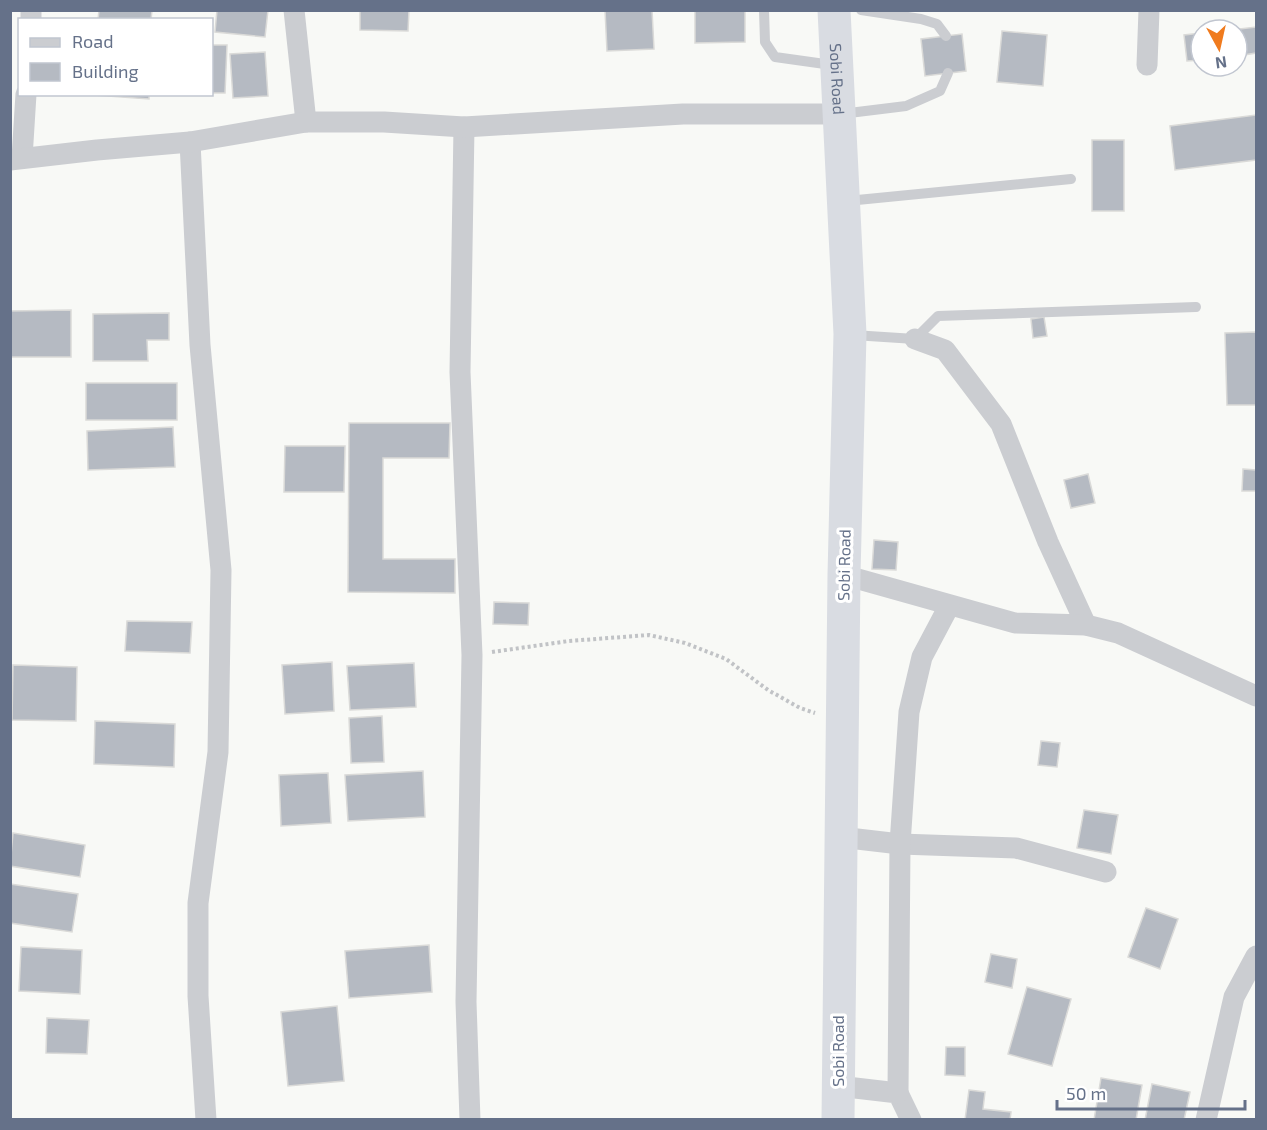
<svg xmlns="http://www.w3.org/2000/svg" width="1267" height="1130" font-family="'Exo 2',sans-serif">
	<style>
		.building { fill: #b5bac2; stroke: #dadad8; stroke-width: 1.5 }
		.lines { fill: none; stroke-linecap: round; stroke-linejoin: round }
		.path { stroke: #c1c3c6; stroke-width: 4; stroke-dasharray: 3 3; stroke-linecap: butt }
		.lane { stroke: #cbcdd1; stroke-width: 10 }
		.street { stroke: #cbcdd1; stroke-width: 21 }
		.highway { stroke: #d9dce2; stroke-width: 33 }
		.labels { text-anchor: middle; stroke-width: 6; stroke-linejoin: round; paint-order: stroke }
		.street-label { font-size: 16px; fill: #657189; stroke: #fff }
	</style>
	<rect width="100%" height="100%" fill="#f8f9f6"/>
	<g class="building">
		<polygon points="99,10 152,10 151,20 98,20"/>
		<polygon points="217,10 268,10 265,37 215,32"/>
		<polygon points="360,10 409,10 408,31 360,30"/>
		<polygon points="605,10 652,10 654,49 607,51"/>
		<polygon points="695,10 745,10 745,42 695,43"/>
		<polygon points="1256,27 1256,53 1237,56 1237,30 1231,30"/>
		<polygon points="1002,31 1047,35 1043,86 997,82"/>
		<polygon points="1201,33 1201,60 1187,61 1184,35"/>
		<polygon points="962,34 966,71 925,76 921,39"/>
		<polygon points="212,45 227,45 225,93 212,93"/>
		<polygon points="265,52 268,96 233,98 230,54"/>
		<polygon points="80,94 149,94 149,99"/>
		<polygon points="1256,115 1256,160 1175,170 1170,126"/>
		<rect x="1092" y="140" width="32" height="71"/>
		<polygon points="71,310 71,357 10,357 10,311"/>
		<polygon points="169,313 169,340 147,340 148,361 93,361 93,314"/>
		<polygon points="1044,317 1047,336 1033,338 1031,319"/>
		<polygon points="1256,332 1256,405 1227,405 1225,333"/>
		<rect x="86" y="383" width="91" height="37"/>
		<polygon points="349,423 450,423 449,458 383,458 383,559 455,559 455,593 348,592"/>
		<polygon points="173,427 175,467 88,470 87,431"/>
		<polygon points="285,446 345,446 344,492 284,492"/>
		<polygon points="1243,469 1256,470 1256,491 1242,491"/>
		<polygon points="1088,474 1095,503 1071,508 1064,480"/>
		<polygon points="874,540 898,542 896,570 872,569"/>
		<polygon points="494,602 529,603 528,625 493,624"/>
		<polygon points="127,621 192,622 190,653 125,651"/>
		<polygon points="332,662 334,711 285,714 282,665"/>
		<polygon points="414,663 416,707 350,710 347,666"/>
		<polygon points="13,665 77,667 76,721 12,720"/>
		<polygon points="382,716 384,762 351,763 349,718"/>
		<polygon points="95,721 175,724 174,767 94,764"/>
		<polygon points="1041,741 1060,743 1057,767 1038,765"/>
		<polygon points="423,771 425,817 348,821 345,775"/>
		<polygon points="328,773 331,823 281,826 279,775"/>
		<polygon points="1084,810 1118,815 1111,854 1077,848"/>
		<polygon points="13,833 85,845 80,877 10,866"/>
		<polygon points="10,884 78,894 72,932 10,923"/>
		<polygon points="1146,908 1178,919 1160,969 1128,957"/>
		<polygon points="429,945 432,992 349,998 345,951"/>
		<polygon points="21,947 82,950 80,994 19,991"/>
		<polygon points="991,954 1017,959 1012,988 985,982"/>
		<polygon points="1027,987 1071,999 1052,1066 1008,1054"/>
		<polygon points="337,1006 344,1081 288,1086 281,1012"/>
		<polygon points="47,1018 89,1020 87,1054 46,1053"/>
		<polygon points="946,1047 965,1047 965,1076 945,1075"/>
		<polygon points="1101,1078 1142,1085 1136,1120 1094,1120"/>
		<polygon points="1152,1084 1190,1092 1184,1120 1145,1120"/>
		<polygon points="969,1090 985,1092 983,1109 1011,1112 1010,1120 965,1120"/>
	</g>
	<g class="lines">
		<polyline class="path" points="492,652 569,641 649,635 685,643 726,659 768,690 800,708 815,713"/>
		<g class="lane">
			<polyline points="764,10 765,42 775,57 832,65"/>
			<polyline points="861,10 921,19 937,24 946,36"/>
			<polyline points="841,114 906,106 940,91 948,73"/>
			<polyline points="847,201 1071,179"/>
			<polyline points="853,335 915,339 938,316 1196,307"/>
		</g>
		<g class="street">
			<polyline points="294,10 306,122"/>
			<polyline points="31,20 31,10"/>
			<polyline points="1147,65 1149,10"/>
			<polyline points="464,127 460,372 472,655 466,1002 470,1120"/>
			<polyline points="190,142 200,345 221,570 218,752 198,903 198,996 206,1120"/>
			<polyline points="22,158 26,94"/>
			<polyline points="10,160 97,150 190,142 306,122 384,122 464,127 683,114 839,114"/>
			<polyline points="915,339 945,350 1001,424 1048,542 1086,625"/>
			<polyline points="844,575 1015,623 1086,625 1118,633 1256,696"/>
			<polyline points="840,837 900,844 1016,848 1106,872"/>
			<polyline points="838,1086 898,1093 911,1120"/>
			<polyline points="898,1093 900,844 909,712 922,657 949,606"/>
			<polyline points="1206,1120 1234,997 1256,956"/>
		</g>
		<path class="highway" id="s1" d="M834 10 850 334 844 575 838 1120"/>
	</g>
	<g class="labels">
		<g class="street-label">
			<text dy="6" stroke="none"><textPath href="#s1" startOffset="69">Sobi Road</textPath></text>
			<text transform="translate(844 565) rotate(-89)" y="6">Sobi Road</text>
			<text transform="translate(838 1051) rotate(-90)" y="6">Sobi Road</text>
		</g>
	</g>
	<rect width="1267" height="1130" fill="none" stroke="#657189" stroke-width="24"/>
	<rect x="18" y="18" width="195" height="78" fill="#ffffff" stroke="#c1c6d0" stroke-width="1.5"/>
	<rect x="30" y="38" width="30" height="9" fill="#cbcdd1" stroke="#c1c6d0" stroke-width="1.5"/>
	<text x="72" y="48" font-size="18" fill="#657189">Road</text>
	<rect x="30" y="63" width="30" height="18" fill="#b5bac2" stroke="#c1c6d0" stroke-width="1.5"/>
	<text x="72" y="78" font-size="18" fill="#657189">Building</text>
	<g transform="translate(1219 48) rotate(172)"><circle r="28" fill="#ffffff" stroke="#c1c6d0" stroke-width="1.5"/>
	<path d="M0-4.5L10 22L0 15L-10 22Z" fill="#f07b1e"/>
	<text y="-9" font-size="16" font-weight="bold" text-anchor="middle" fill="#657189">N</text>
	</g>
	<path d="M1057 1100v9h188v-9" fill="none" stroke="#657189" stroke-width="3"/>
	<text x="1066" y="1100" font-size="18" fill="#657189" stroke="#ffffff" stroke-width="4.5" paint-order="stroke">50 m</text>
</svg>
